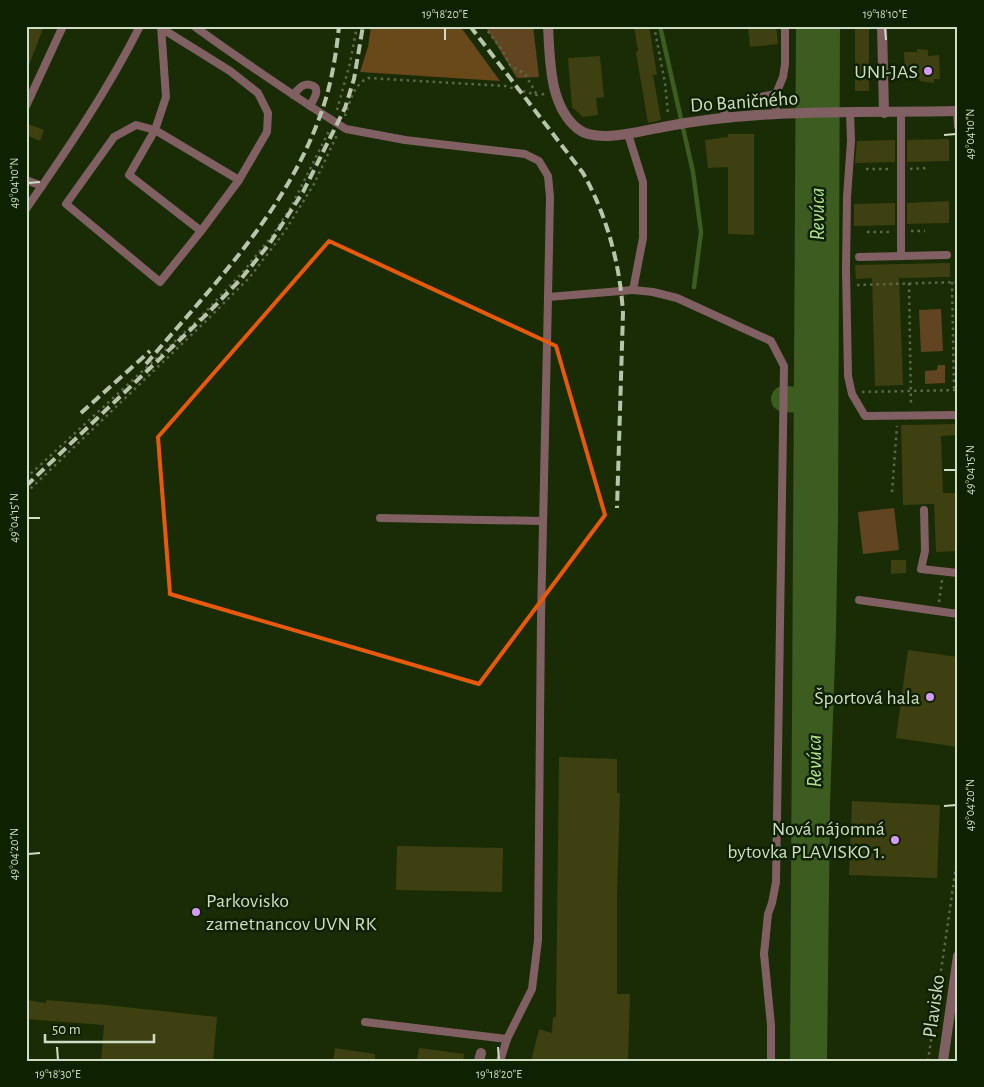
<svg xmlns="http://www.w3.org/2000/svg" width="984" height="1087" font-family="'Alegreya Sans',sans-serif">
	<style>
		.green { fill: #604520 }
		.forest { fill: #69481a }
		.water { fill: #3d5c20 }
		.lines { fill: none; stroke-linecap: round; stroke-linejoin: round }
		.stream { stroke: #3d5c20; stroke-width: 4.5 }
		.river { stroke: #3d5c20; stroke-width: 26 }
		.building { fill: #3e4011 }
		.path { stroke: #5a6a49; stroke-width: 2.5; stroke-dasharray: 2.5 4; stroke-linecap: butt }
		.lane { stroke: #806063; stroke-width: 8 }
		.street { stroke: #806063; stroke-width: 10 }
		.rail { stroke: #b7c5ac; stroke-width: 4; stroke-dasharray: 10 5; stroke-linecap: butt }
		.marked { fill: none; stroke: #e8590c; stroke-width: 4; stroke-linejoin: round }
		.ticks { fill: none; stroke: #d0ddc6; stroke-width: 2 }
		.poi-dot { fill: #d69bfa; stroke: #0f2200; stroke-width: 2 }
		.labels { text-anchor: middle; stroke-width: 5; stroke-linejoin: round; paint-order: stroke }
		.poi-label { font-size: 20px; fill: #d0ddc6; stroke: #0f2200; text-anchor: end }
		.street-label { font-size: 20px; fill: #d0ddc6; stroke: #0f2200 }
		.water-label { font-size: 21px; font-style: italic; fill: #b2e28b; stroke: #0f2200 }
		.neatline { fill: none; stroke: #d0ddc6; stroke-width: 2 }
		.ticks-label { font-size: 12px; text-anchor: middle; fill: #d0ddc6 }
	</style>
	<rect width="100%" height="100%" fill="#192c05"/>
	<g class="green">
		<polygon points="485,26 533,26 539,77 517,78"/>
		<polygon points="941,309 943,351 921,352 919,310"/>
		<polygon points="938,365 945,365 945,383 925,384 925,371 937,370"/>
		<polygon points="894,508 899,550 863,554 858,512"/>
	</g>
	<polygon class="forest" points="371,26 460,26 500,81 360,72 368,47"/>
	<polygon class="water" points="796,26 840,26 838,519 836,631 830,804 827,1061 790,1061"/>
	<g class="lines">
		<polyline class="stream" points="660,26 693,172 701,232 694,287"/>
		<polyline class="river" points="784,399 817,401"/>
	</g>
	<g class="building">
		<polygon points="26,26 44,26 27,70 26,70"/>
		<polygon points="634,26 649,26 657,75 653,75 661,120 648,123 636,52 638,51"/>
		<polygon points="748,26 776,26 778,44 750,47"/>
		<rect x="855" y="26" width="14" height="65"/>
		<polygon points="917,49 928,50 928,56 939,55 940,79 934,79 934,83 920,81 920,79 909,80 909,75 905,75 904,52 917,52"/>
		<polygon points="600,56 604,97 596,98 598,115 583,117 572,107 568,58"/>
		<polygon points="26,123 44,130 40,141 26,135"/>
		<polygon points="728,134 754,134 754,235 728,234 728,167 708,168 705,140 728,137"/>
		<polygon points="949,139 949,161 907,162 907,140"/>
		<polygon points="895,140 895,162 855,163 857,141"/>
		<polygon points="949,201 949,223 907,224 907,203"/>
		<polygon points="895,203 895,225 854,226 854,204"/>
		<polygon points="950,263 950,277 899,278 903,385 875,386 872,278 856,279 855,265"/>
		<polygon points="958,424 958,435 941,436 943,493 958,493 958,551 936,552 934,504 903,505 901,425"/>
		<polygon points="891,560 906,560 906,573 891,574"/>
		<polygon points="908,650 958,657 958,747 896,738"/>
		<polygon points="559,757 617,759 617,793 620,793 617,896 617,994 630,994 628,1061 531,1061 539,1029 552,1033 553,1017 556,1017"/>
		<polygon points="852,801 940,805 937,878 849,875"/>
		<polygon points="397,846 503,848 502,892 396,890"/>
		<polygon points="26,1000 46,1003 46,1000 106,1005 217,1017 213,1061 101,1061 104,1025 26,1019"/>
		<polygon points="335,1048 375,1054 375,1061 333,1061"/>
		<polygon points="419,1048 464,1054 463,1061 417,1059"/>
	</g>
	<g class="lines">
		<g class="path">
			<polyline points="484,26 502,50 510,65 525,74 537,95"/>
			<polyline points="654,26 665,83 668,113"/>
			<polyline points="337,110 350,63 357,26"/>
			<path d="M345 116C350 102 353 85 368 78L505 86 537 95 545 94"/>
			<polyline points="866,169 890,169"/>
			<polyline points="910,169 926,168"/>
			<polyline points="911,231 925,231"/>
			<polyline points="867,232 891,232"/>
			<polyline points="952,282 954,390"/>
			<polyline points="909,283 911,406"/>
			<polyline points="857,285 958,282"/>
			<polyline points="862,392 958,390"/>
			<polyline points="26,478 197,321 242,273 272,236 291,207 329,131"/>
			<polyline points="892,492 897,426"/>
			<polyline points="26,493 209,318 250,277 285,231 314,184 337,135"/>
			<polyline points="939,602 942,580"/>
			<polyline points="928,1061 958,853"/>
		</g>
		<g class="lane">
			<polyline points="161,26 166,97 155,130 129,175 201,231 239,180 267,132 268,113 258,93 230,71 161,28"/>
			<path d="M194 26C232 54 271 80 310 106 313 100 322 88 311 85 308 84 304 85 302 86 299 88 296 92 293 95"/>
			<polyline points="750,99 776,94"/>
			<polyline points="723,101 725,118"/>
			<polyline points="26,106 63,26"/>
			<polyline points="310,106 346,129 405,140 525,154 539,161 548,176 550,197 548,297"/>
			<polyline points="957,111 958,126"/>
			<polyline points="850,112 851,141 847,197 846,270 848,376 852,394 865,416 958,415"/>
			<polyline points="901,112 901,256"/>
			<polyline points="776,115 776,94 783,77 785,64 785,26"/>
			<polyline points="26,180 42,186"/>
			<path d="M26 209C67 150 108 90 140 26"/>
			<polyline points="201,231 160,282 66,204 114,137 136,125 155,130 239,180"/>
			<polyline points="859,257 947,255"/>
			<polyline points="633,290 653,292 677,298 771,341 784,366 776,882 772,903 768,914 764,954 771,1025 771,1061"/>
			<polyline points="924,510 925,551 921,569 958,573"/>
			<polyline points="380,518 543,521"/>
			<polyline points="859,600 958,614"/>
			<polyline points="365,1022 507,1039"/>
			<polyline points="500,1061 507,1039 532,989 538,940 541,617 548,297 633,290 643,238 643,182 628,134"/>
		</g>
		<g class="street">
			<path d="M548 26C550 60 549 106 578 129 597 144 641 131 663 127 759 108 860 113 958 111"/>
			<polyline points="882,26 884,113"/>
			<polyline points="479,1061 481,1053"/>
			<polyline points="943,1061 958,956"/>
		</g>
		<g class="rail">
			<path d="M470 26 583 173C607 216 620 264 623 313L617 508"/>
			<path d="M146 364C212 286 285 213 320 116 331 87 336 56 339 26"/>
			<polyline points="81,413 150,351"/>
			<polyline points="26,486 208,313 241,279 270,243 303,192 345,108 354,79 363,26"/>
		</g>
	</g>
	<path class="marked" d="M329 241 556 346 605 515 479 684 170 594 158 437Z"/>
	<path class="ticks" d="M445 28V40M885 28 886 40M944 135 956 134M28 183 40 182M944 470H956M28 518H40M944 806 956 805M28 854 40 853M57 1047 58 1060M498 1047 499 1060"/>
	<g class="poi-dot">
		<circle cx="928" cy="71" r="5"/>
		<circle cx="930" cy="697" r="5"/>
		<circle cx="895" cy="840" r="5"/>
		<circle cx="196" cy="912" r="5"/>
	</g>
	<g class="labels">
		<g class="poi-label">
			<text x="918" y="78">UNI-JAS</text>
			<text x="920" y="704">Športová hala</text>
			<text x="885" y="835">Nová nájomná<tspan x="885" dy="23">bytovka PLAVISKO 1.</tspan></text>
			<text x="206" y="907" text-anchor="start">Parkovisko<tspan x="206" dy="23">zametnancov UVN RK</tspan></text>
		</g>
		<g class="street-label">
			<text transform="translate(744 101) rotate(-4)" y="7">Do Baničného</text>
			<text transform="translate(933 1006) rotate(-82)" y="7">Plavisko</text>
		</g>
		<g class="water-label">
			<text transform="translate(817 214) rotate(-90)" y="7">Revúca</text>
			<text transform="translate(814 761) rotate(-90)" y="7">Revúca</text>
		</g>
	</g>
	<rect width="984" height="1087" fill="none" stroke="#0f2200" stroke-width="55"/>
	<path d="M45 1034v8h109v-8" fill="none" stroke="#d0ddc6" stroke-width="2.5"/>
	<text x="52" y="1034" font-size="15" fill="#d0ddc6" stroke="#0f2200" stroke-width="4" paint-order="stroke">50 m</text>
	<rect x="28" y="28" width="928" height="1032" class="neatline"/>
	<g class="ticks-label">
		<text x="445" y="18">19°18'20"E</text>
		<text x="885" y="18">19°18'10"E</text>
		<text transform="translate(970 134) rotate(-90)" y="4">49°04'10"N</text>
		<text transform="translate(14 183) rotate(-90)" y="4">49°04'10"N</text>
		<text transform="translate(970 470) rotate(-90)" y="4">49°04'15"N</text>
		<text transform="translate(14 518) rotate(-90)" y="4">49°04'15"N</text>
		<text transform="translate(970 805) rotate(-90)" y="4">49°04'20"N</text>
		<text transform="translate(14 854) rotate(-90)" y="4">49°04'20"N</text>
		<text x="58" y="1078">19°18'30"E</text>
		<text x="499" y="1078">19°18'20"E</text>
	</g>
</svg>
